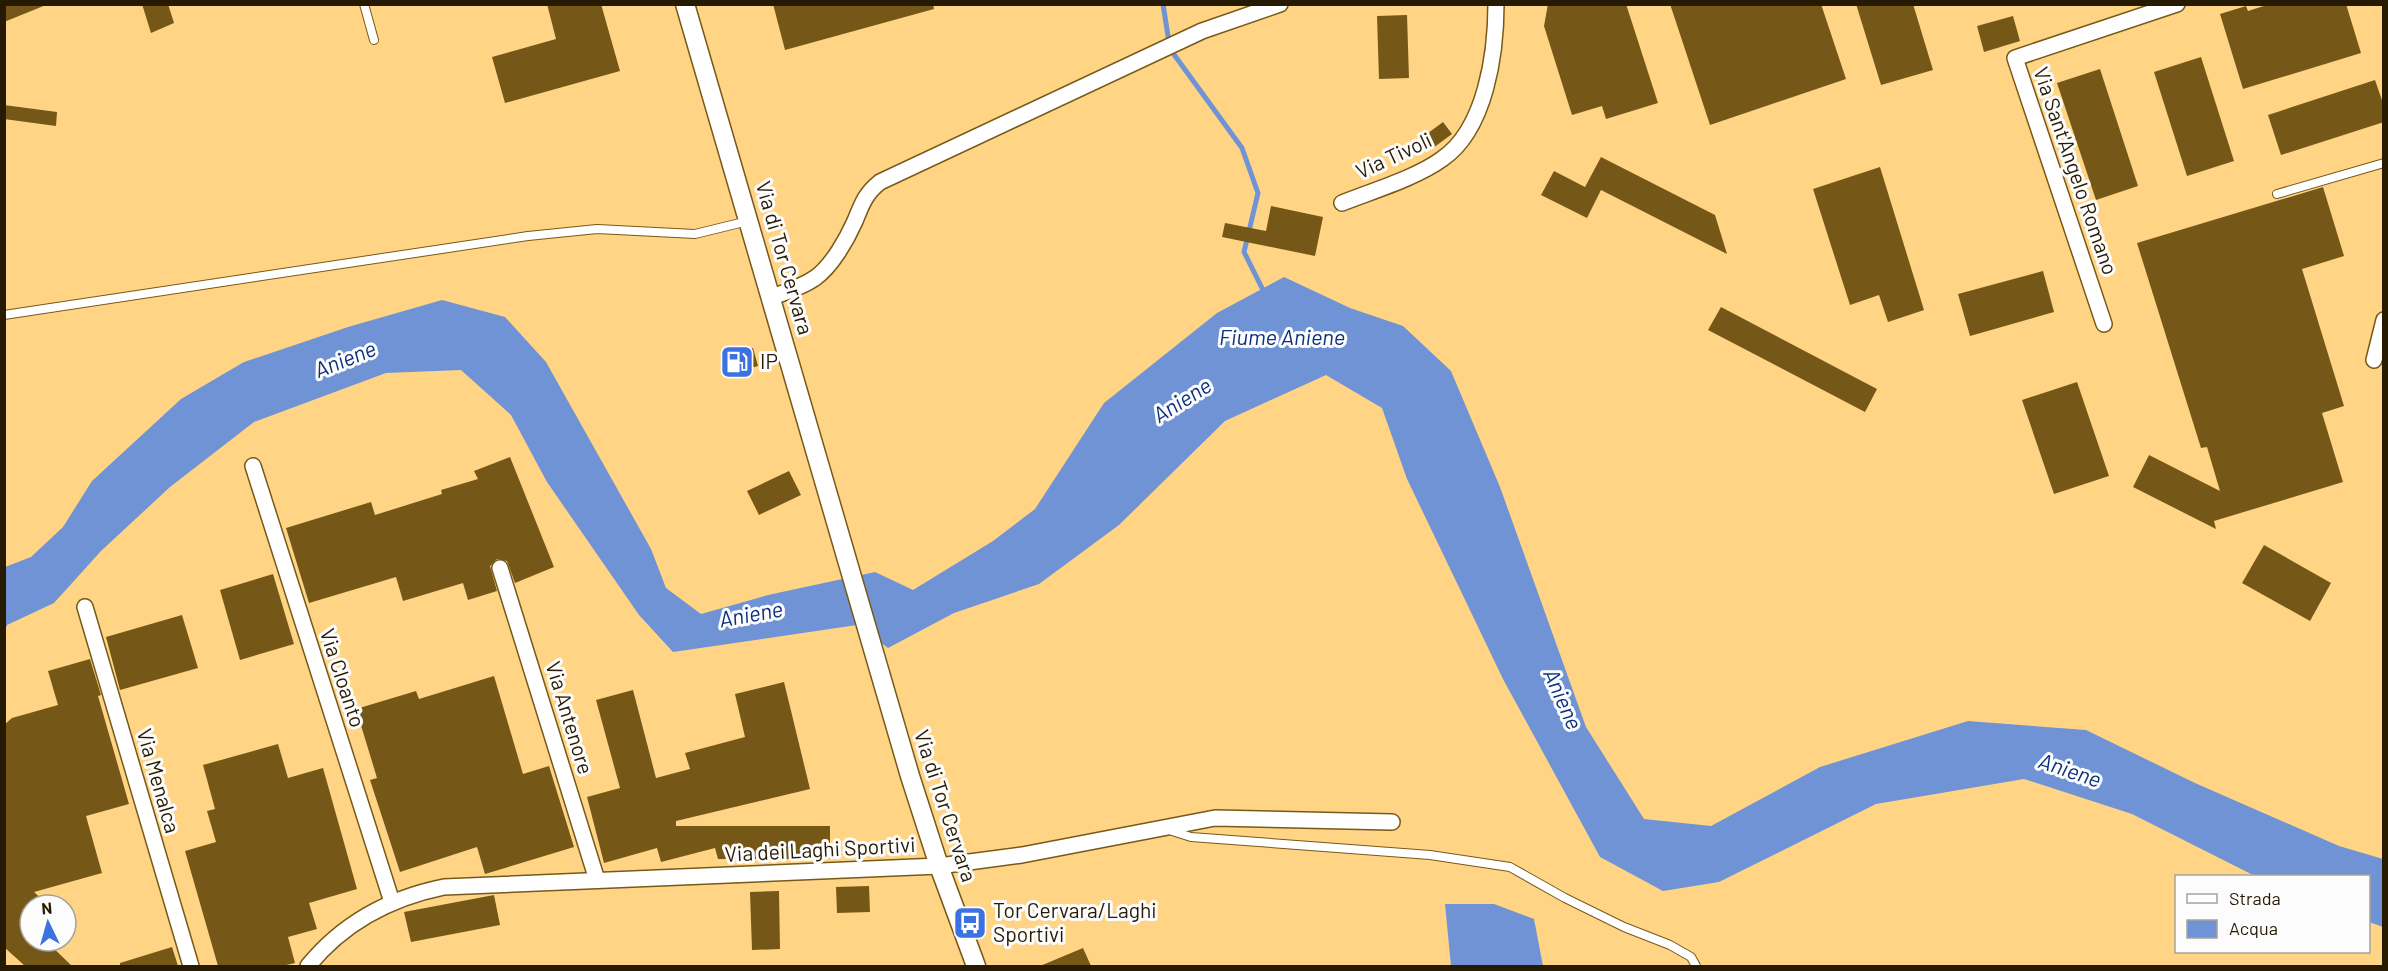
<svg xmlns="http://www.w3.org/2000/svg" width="2388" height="971" font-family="Barlow,sans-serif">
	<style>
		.water { fill: #7093d5 }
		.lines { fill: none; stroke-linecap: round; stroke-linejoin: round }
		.stream { stroke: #7093d5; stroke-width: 5 }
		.building { fill: #755818 }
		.service-casing { stroke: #77591a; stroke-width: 10 }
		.minor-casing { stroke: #77591a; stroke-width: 18 }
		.tertiary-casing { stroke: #77591a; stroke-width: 21 }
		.service { stroke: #fff; stroke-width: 8 }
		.minor { stroke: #fff; stroke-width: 15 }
		.tertiary { stroke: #fff; stroke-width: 18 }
		.labels { text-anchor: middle; stroke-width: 6; stroke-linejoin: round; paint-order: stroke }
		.street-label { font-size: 21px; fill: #271a02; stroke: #fcfcfc }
		.poi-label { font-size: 21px; fill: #271a02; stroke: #fcfcfc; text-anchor: start }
		.water-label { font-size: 22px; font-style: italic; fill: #0b307d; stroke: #fcfcfc }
	</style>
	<rect width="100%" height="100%" fill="#ffd585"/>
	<g class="water">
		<polygon points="1284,277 1350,308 1403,326 1451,371 1500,487 1586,727 1644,819 1711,826 1820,767 1968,721 2086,730 2195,783 2339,846 2383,859 2383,927 2369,922 2368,876 2255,876 2132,814 2024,779 1876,804 1719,882 1663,891 1600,857 1503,679 1407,479 1382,408 1326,375 1225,421 1119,525 1039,584 954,613 888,648 857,625 673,652 639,615 547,482 511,415 461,370 386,373 254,422 170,487 101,551 54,603 7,625 5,631 5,567 31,557 63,527 92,481 181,399 244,362 348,327 442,300 505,317 546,362 651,549 666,588 701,614 768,595 875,572 913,590 993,541 1035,509 1104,403 1217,313"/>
		<polygon points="1445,904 1494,904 1534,919 1543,966 1451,966"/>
	</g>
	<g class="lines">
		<polyline class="stream" points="1163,4 1170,49 1242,148 1258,193 1244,252 1265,294"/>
	</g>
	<g class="building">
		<polygon points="4,4 46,4 46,5 4,22"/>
		<polygon points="142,4 168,4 174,23 151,33"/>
		<polygon points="547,4 601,4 620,71 505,103 492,57 556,39"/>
		<polygon points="773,4 933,4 934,9 785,50"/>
		<polygon points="1548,4 1626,4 1658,103 1606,119 1602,106 1572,115 1544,26"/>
		<polygon points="1670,4 1821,4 1846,79 1710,125"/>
		<polygon points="1856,4 1913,4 1933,70 1881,85"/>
		<polygon points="2270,4 2346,4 2361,53 2243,89 2220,14 2246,6 2248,11"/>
		<polygon points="1407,15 1409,78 1379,79 1377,16"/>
		<polygon points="2013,16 2020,41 1984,52 1977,26"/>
		<polygon points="2201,57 2234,161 2187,176 2154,72"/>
		<polygon points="2100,69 2138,186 2096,200 2057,83"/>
		<polygon points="2375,80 2384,106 2384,122 2281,155 2268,115"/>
		<polygon points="4,105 57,112 56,126 4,119"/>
		<polygon points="1443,122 1452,134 1433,148 1424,136"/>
		<polygon points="1601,157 1715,215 1727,254 1601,190 1587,218 1541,195 1554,171 1585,187"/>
		<polygon points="1880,167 1924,310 1888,322 1879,295 1850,305 1813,189"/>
		<polygon points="2323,187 2344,256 2302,269 2344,406 2322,413 2343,482 2214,521 2216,529 2133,487 2149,455 2220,491 2207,447 2201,448 2137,243"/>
		<polygon points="1271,206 1323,217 1315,256 1222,237 1225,223 1266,231"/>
		<polygon points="2043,271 2054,312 1970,336 1958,294"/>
		<polygon points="1721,307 1877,389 1865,412 1708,330"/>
		<polygon points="753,348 758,366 733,373 728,356"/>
		<polygon points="2077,382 2109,476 2054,494 2022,400"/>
		<polygon points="510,457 554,567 515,583 507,561 497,559 490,566 497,591 468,600 463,583 403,601 396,577 309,603 286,528 371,502 375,515 442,494 441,490 478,479 474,471"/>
		<polygon points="789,471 801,495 759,515 747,491"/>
		<polygon points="2264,545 2331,583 2310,621 2242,583"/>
		<polygon points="273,574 294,644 240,660 220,590"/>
		<polygon points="182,615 198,668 120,690 106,637"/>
		<polygon points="90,659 101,695 98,696 129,804 86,816 102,873 34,892 48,905 30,905 30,941 46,941 72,966 25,966 4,947 4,725 12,718 58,705 48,671"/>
		<polygon points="494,676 523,774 549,766 574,847 485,874 477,847 400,872 370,780 377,778 356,709 416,691 419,699"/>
		<polygon points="784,682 810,789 676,821 676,826 830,826 830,859 718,859 715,848 661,862 657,848 604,863 587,797 620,788 596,700 633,690 656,778 690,769 685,753 745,737 735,694"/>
		<polygon points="278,744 288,778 323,768 357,889 309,903 317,929 288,937 295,963 282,966 218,966 185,851 216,842 207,811 215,809 203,765"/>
		<polygon points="869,886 870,912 837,913 836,887"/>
		<polygon points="779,891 780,949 752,950 750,892"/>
		<polygon points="494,895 500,925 411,942 404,912"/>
		<polygon points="172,947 178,966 120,966 120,963"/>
		<polygon points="1083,948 1091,966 1040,966"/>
	</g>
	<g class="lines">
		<defs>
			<g id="service">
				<polyline points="364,4 374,40"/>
				<polyline points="2277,194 2384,163"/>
				<polyline points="4,315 528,236 597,229 695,234 748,221"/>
				<polyline points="1169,830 1191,837 1430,855 1510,867 1565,898 1624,927 1670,945 1691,957 1696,966"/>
			</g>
			<g id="minor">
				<path d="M1342 203C1372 191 1416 178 1442 159 1486 129 1496 53 1496 4"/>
				<path d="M772 297C786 292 802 287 815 278 832 266 847 239 855 221 862 204 865 194 880 182L1202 31 1280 4"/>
				<polyline points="2104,324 2015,58 2177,4"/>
				<polyline points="2374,360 2384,320"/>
				<polyline points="253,466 392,902"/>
				<polyline points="500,568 597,880"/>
				<polyline points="85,607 191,966"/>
				<path d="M308 966C343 923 390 898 444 887L939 866 1022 855 1215 818 1392 822"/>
			</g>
			<polyline id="tertiary" points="685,4 910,776 939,866 976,966"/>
		</defs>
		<use href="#service" class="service-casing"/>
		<use href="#minor" class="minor-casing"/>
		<use href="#tertiary" class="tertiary-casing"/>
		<use href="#service" class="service"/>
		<use href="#minor" class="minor"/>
		<use href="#tertiary" class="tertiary"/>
	</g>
	<defs>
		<symbol id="fuel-square" viewBox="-11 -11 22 22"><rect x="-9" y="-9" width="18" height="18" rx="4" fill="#3b71e1" stroke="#fcfcfc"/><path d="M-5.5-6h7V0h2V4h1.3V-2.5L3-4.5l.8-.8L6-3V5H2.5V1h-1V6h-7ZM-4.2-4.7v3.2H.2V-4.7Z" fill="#fff"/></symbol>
		<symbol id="bus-square" viewBox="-11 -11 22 22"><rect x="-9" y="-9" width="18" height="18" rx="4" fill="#3b71e1" stroke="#fcfcfc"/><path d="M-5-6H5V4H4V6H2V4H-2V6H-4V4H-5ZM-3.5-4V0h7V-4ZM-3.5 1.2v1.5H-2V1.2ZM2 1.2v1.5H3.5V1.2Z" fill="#fff"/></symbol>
	</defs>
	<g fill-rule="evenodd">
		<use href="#fuel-square" x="718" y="343" width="38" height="38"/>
		<use href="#bus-square" x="951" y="904" width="38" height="38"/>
	</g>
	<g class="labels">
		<g class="street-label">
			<text transform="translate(1394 156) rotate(-25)" y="7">Via Tivoli</text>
			<text transform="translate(2075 171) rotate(71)" y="7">Via Sant'Angelo Romano</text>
			<text transform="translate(784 258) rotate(74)" y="7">Via di Tor Cervara</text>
			<text transform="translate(342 678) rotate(72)" y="7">Via Cloanto</text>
			<text transform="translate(569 718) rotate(73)" y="7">Via Antenore</text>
			<text transform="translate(158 781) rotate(74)" y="7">Via Menalca</text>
			<text transform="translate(945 806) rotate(72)" y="7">Via di Tor Cervara</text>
			<text transform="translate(820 850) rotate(-3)" y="7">Via dei Laghi Sportivi</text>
		</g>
		<g class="poi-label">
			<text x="760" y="369">IP</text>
			<text x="993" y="918">Tor Cervara/Laghi<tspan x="993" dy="24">Sportivi</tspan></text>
		</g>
		<g class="water-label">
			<text x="1282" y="345">Fiume Aniene</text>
			<text transform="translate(345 359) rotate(-22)" y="8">Aniene</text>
			<text transform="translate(1182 400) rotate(-32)" y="8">Aniene</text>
			<text transform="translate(751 614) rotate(-10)" y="8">Aniene</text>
			<text transform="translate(1563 699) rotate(66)" y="8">Aniene</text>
			<text transform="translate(2070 770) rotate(19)" y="8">Aniene</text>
		</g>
	</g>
	<rect width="2388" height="971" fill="none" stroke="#271a02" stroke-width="12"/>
	<rect x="2175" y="875" width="195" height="78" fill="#fcfcfc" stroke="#a7a298" stroke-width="1.5"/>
	<rect x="2187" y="894" width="30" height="9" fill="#ffffff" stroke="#a7a298" stroke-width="1.5"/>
	<text x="2229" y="905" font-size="18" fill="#271a02">Strada</text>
	<rect x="2187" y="920" width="30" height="18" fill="#7093d5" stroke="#a7a298" stroke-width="1.5"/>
	<text x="2229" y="935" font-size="18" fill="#271a02">Acqua</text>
	<g transform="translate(48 923) rotate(355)"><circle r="28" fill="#fcfcfc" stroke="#a7a298" stroke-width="1.5"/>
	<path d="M0-4.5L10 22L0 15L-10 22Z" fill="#3b71e1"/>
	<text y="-9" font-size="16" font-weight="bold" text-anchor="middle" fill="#271a02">N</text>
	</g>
</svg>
